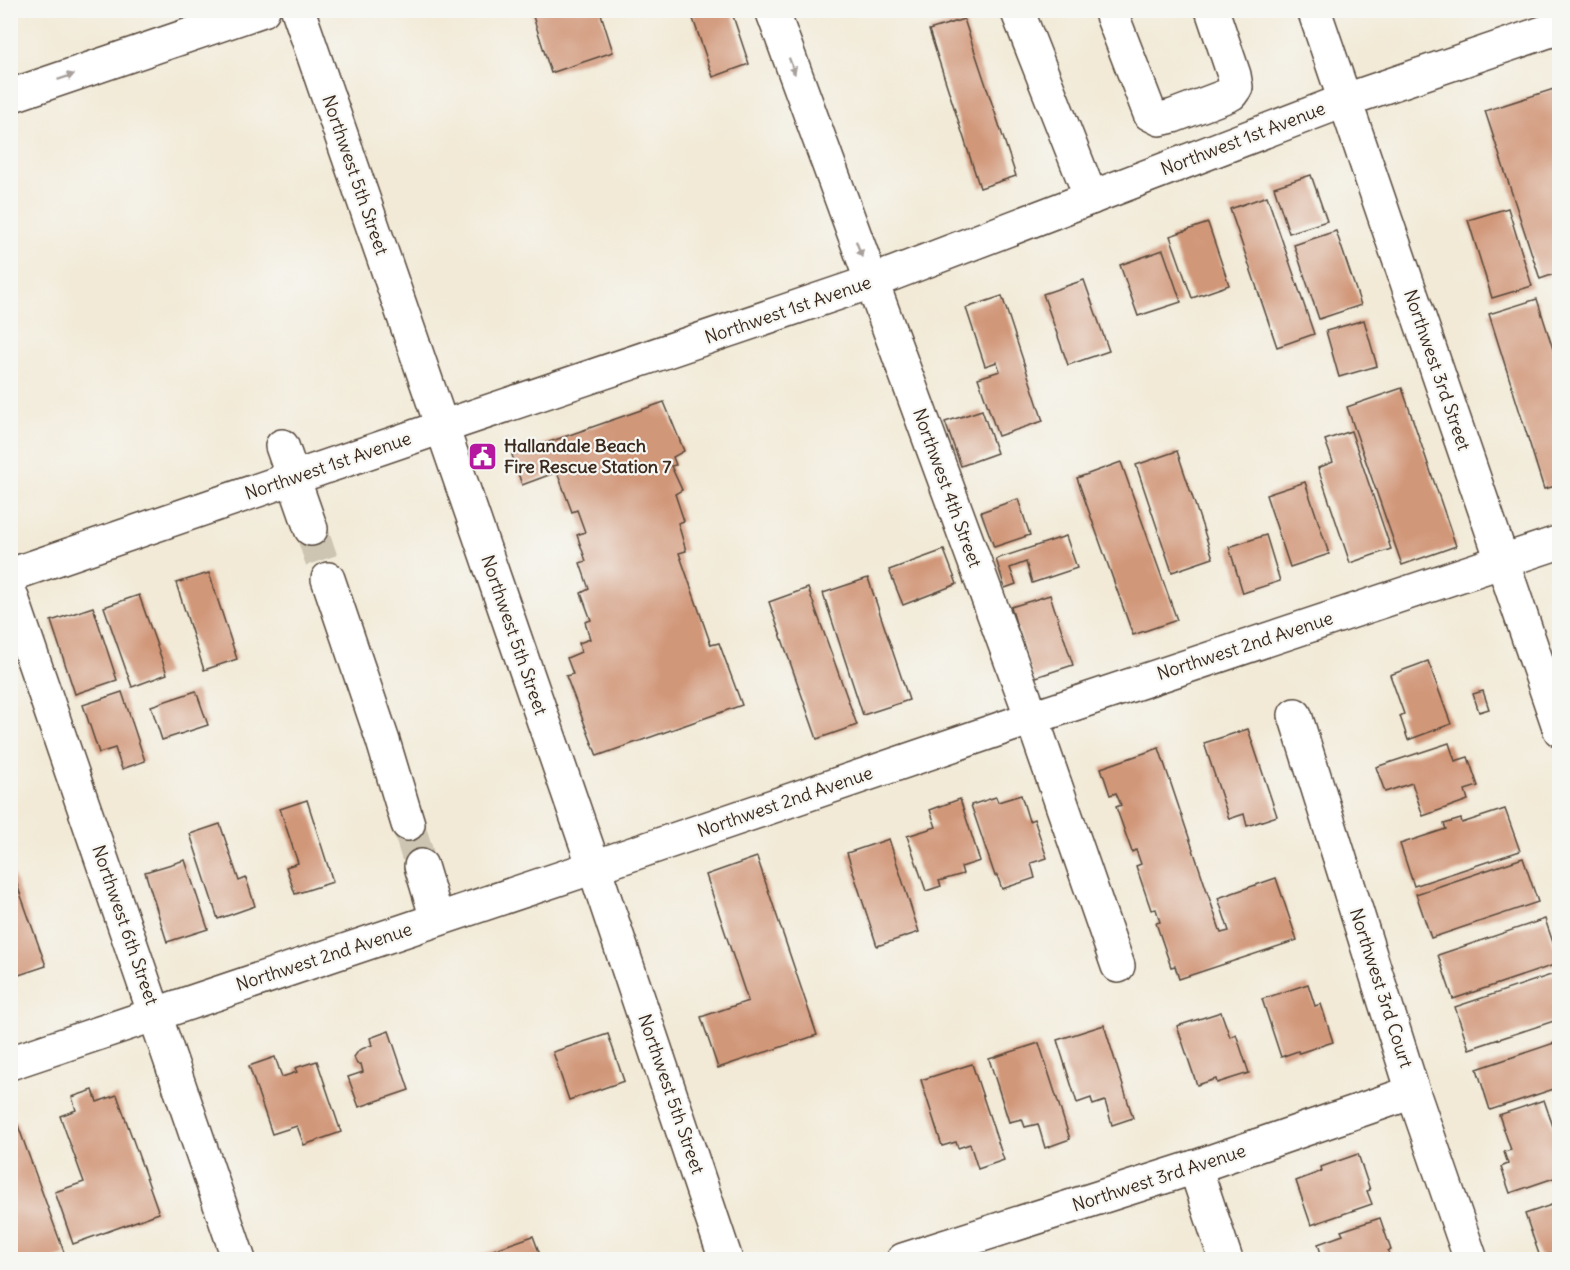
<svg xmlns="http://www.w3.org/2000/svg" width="1570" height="1270" font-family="Delius,sans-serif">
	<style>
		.building { fill: #d19779 }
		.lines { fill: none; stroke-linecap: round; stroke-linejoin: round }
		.minor-tunnel { stroke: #cdc4b2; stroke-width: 33; stroke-dasharray: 33 16; stroke-linecap: butt }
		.minor-casing { stroke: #56473a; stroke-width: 36 }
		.major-casing { stroke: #56473a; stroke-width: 36 }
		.minor { stroke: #fff; stroke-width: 33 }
		.major { stroke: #fff; stroke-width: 33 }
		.oneway { fill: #a79f9a }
		.labels { text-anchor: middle; stroke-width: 4.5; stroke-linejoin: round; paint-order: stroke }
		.street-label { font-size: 18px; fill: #3b2a1e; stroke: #f6f6f2 }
		.poi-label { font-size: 18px; font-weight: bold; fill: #3b2a1e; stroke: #f6f6f2; text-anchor: start }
	</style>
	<rect width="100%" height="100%" fill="#f6f6f2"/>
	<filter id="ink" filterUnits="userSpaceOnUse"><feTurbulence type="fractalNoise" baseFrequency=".0167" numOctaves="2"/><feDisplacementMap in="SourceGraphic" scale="12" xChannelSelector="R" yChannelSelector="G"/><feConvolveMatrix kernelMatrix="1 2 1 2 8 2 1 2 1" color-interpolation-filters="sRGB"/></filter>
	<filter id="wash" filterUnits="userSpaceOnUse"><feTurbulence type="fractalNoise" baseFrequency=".008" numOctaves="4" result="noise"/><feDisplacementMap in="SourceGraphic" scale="24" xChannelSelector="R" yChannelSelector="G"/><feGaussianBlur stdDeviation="1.35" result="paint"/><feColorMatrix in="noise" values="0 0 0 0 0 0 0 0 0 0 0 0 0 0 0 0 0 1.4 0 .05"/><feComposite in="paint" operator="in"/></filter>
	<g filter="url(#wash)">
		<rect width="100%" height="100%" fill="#f2ead7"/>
		<g id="blocks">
			<g class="building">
				<polygon points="531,10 609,10 601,14 613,52 551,73"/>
				<polygon points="690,10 731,10 749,64 713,77"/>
				<polygon points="964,19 1016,176 980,188 929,30"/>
				<polygon points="1560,87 1560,272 1540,279 1485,111"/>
				<polygon points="1311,175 1327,221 1289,233 1274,187"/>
				<polygon points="1267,196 1314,334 1277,347 1230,209"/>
				<polygon points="1508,208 1532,286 1492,298 1468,220"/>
				<polygon points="1208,223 1229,285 1192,298 1170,236"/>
				<polygon points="1336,231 1361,305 1319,319 1294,245"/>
				<polygon points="1163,250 1181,302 1138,316 1120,265"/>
				<polygon points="1084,280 1109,351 1068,365 1043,294"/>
				<polygon points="1002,296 1043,421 998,436 978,378 1000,371 997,362 985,366 966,308"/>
				<polygon points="1537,299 1560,371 1560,485 1544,489 1489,314"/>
				<polygon points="1364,320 1377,366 1339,377 1326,331"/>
				<polygon points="1402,388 1456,546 1402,565 1347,407"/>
				<polygon points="664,402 684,451 673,457 676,465 671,466 682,490 675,494 684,521 678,523 686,551 679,553 711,645 719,643 742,705 597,756 566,676 573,674 567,658 581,652 579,643 590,639 585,622 591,620 581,593 589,589 580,563 586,561 577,535 585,532 577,510 572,512 557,472 522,485 512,455"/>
				<polygon points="982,410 997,453 961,466 945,422"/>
				<polygon points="1351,431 1391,549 1350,563 1318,468 1333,462 1325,440"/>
				<polygon points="1177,451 1213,558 1172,572 1136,465"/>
				<polygon points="1121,462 1177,620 1133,635 1077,478"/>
				<polygon points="1305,482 1329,554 1290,567 1266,495"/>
				<polygon points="1018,499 1030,535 994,547 981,512"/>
				<polygon points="1266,535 1280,581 1243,593 1229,547"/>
				<polygon points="1066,536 1077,568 1032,583 1026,562 1010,568 1016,584 1005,588 996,559"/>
				<polygon points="944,550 957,584 903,605 889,570"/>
				<polygon points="209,573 237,659 204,670 176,583"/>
				<polygon points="868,578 909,700 863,715 823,593"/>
				<polygon points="808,588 857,725 817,739 769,602"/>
				<polygon points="139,595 167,674 132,687 104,607"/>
				<polygon points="1050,595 1073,665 1033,678 1011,607"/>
				<polygon points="93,607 117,680 75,694 51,621"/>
				<polygon points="1428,661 1451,724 1408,740 1400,716 1404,714 1390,675"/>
				<polygon points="196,691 208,725 162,740 151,706"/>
				<polygon points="1483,691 1489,709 1479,712 1473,694"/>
				<polygon points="122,692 145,761 122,769 115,748 99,753 83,705"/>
				<polygon points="1248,729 1277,816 1247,826 1244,814 1229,819 1204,743"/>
				<polygon points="1449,743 1455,761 1468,757 1478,786 1465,790 1468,800 1423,816 1412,783 1385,792 1376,767"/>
				<polygon points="1159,748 1221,933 1229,931 1218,898 1276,878 1297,940 1179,979 1175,966 1171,967 1156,923 1160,922 1156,909 1151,910 1136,866 1141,864 1136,850 1132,852 1116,807 1121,805 1116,793 1110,795 1101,768"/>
				<polygon points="1021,795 1029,821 1034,819 1047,858 1031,863 1035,878 1002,889 997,875 995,876 971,805 996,797 998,802"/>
				<polygon points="960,799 980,861 961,867 963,874 939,881 941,886 926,891 907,836 936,827 930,810"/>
				<polygon points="307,800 333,882 295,894 286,867 298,863 280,809"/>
				<polygon points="1505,809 1520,851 1414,886 1400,844 1446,829 1444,824 1461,819 1462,823"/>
				<polygon points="220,824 239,881 246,878 255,906 218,919 190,834"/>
				<polygon points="889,839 919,932 877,946 847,853"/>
				<polygon points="757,857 817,1035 718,1068 701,1017 748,1001 706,875"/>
				<polygon points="1523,858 1538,902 1431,938 1416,894"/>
				<polygon points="185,860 208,929 167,942 145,872"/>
				<polygon points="10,865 46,966 10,978"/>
				<polygon points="1545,919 1560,963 1453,999 1438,955"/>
				<polygon points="1560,972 1560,1019 1469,1049 1455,1007"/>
				<polygon points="1308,984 1315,1006 1321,1004 1333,1042 1299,1053 1298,1051 1281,1057 1262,999"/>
				<polygon points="1221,1012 1230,1037 1236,1034 1249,1073 1217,1083 1216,1079 1197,1085 1177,1026"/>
				<polygon points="1104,1025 1133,1118 1112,1125 1105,1101 1093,1105 1091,1098 1077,1103 1057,1040"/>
				<polygon points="389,1031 409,1090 359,1107 348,1077 363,1072 361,1064 357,1064 354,1057 359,1050 372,1045 370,1038"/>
				<polygon points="608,1034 624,1081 569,1100 553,1052"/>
				<polygon points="1560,1041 1560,1087 1490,1110 1477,1069"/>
				<polygon points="1039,1043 1070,1139 1045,1148 1038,1124 1025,1127 1022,1119 1009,1122 989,1059"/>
				<polygon points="275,1057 282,1077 297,1072 295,1068 317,1061 341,1132 304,1145 297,1126 272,1134 249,1066"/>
				<polygon points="972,1064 1004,1160 978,1169 970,1144 958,1148 956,1142 942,1146 921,1080"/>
				<polygon points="93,1090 97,1102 117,1095 159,1213 73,1244 55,1192 84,1182 60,1116 76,1110 72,1097"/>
				<polygon points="1544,1100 1556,1135 1560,1134 1560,1176 1510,1193 1501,1167 1508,1164 1504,1152 1511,1150 1499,1115"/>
				<polygon points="16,1120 65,1255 52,1260 16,1260 10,1245 10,1122"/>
				<polygon points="1358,1154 1370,1190 1367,1191 1372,1204 1311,1225 1296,1181 1322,1171 1321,1167"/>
				<polygon points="1560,1202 1560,1250 1540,1257 1525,1214"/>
				<polygon points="1380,1218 1391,1250 1388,1251 1391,1260 1323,1260 1318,1244 1343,1235 1341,1231"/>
				<polygon points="533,1236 542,1260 468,1260 468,1259"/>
			</g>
		</g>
	</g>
	<g filter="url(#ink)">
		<use href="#blocks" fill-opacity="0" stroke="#56473a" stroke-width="1.5"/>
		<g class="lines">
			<g class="minor-tunnel">
				<polyline points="311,529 328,579"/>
				<polyline points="408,824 421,866"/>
			</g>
			<defs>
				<g id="minor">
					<polyline points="298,10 594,867 726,1260"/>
					<polyline points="772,10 1032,718 1118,966"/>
					<polyline points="1017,10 1091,198"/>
					<polyline points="1110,10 1150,114 1160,119 1173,116 1231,94 1236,87 1234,75 1212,10"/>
					<polyline points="1314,10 1560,730"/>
					<polyline points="282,446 311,529"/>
					<polyline points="10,575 442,427 871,282 1346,100 1560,27"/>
					<polyline points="328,579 383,741 408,824"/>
					<polyline points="10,592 239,1260"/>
					<polyline points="1295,715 1413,1092 1471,1260"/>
					<polyline points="421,866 437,919"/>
					<polyline points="10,1063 594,867 1032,718 1560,542"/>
					<polyline points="1195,1167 1226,1260"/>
					<polyline points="903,1260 1195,1167 1413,1092"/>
				</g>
				<polyline id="major" points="10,96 263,10"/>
			</defs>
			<use href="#minor" class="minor-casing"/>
			<use href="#major" class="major-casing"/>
			<use href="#minor" class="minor"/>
			<use href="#major" class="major"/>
		</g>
		<defs><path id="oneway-solid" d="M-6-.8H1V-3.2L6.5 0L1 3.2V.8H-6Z" transform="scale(1.5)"/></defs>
		<g class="oneway">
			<use href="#oneway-solid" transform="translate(792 66) rotate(70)"/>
			<use href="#oneway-solid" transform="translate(66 77) rotate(-19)"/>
			<use href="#oneway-solid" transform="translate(859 249) rotate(70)"/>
		</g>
	</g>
	<defs>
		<symbol id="civic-square" viewBox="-11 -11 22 22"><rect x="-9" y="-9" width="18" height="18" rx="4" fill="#b5179e" stroke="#f6f6f2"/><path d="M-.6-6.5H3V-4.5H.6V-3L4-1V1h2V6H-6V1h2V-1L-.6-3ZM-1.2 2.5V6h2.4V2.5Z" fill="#fff"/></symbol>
	</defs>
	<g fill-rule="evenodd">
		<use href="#civic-square" x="466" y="440" width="33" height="33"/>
	</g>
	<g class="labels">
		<g class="street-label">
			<text transform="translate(1243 139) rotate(-21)" y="6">Northwest 1st Avenue</text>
			<text transform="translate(355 175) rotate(71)" y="6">Northwest 5th Street</text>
			<text transform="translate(788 310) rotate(-19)" y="6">Northwest 1st Avenue</text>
			<text transform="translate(1437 370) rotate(71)" y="6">Northwest 3rd Street</text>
			<text transform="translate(328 466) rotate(-19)" y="6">Northwest 1st Avenue</text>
			<text transform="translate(947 488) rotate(70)" y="6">Northwest 4th Street</text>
			<text transform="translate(514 635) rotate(71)" y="6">Northwest 5th Street</text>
			<text transform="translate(1245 646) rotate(-18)" y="6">Northwest 2nd Avenue</text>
			<text transform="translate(785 802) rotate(-19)" y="6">Northwest 2nd Avenue</text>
			<text transform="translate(125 925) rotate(71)" y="6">Northwest 6th Street</text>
			<text transform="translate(324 957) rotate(-18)" y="6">Northwest 2nd Avenue</text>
			<text transform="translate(1381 988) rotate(72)" y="6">Northwest 3rd Court</text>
			<text transform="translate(671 1094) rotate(71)" y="6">Northwest 5th Street</text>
			<text transform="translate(1159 1178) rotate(-18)" y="6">Northwest 3rd Avenue</text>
		</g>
		<g class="poi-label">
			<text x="504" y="452">Hallandale Beach<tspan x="504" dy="21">Fire Rescue Station 7</tspan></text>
		</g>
	</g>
	<rect width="1570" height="1270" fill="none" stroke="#f6f6f2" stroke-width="36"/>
</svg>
